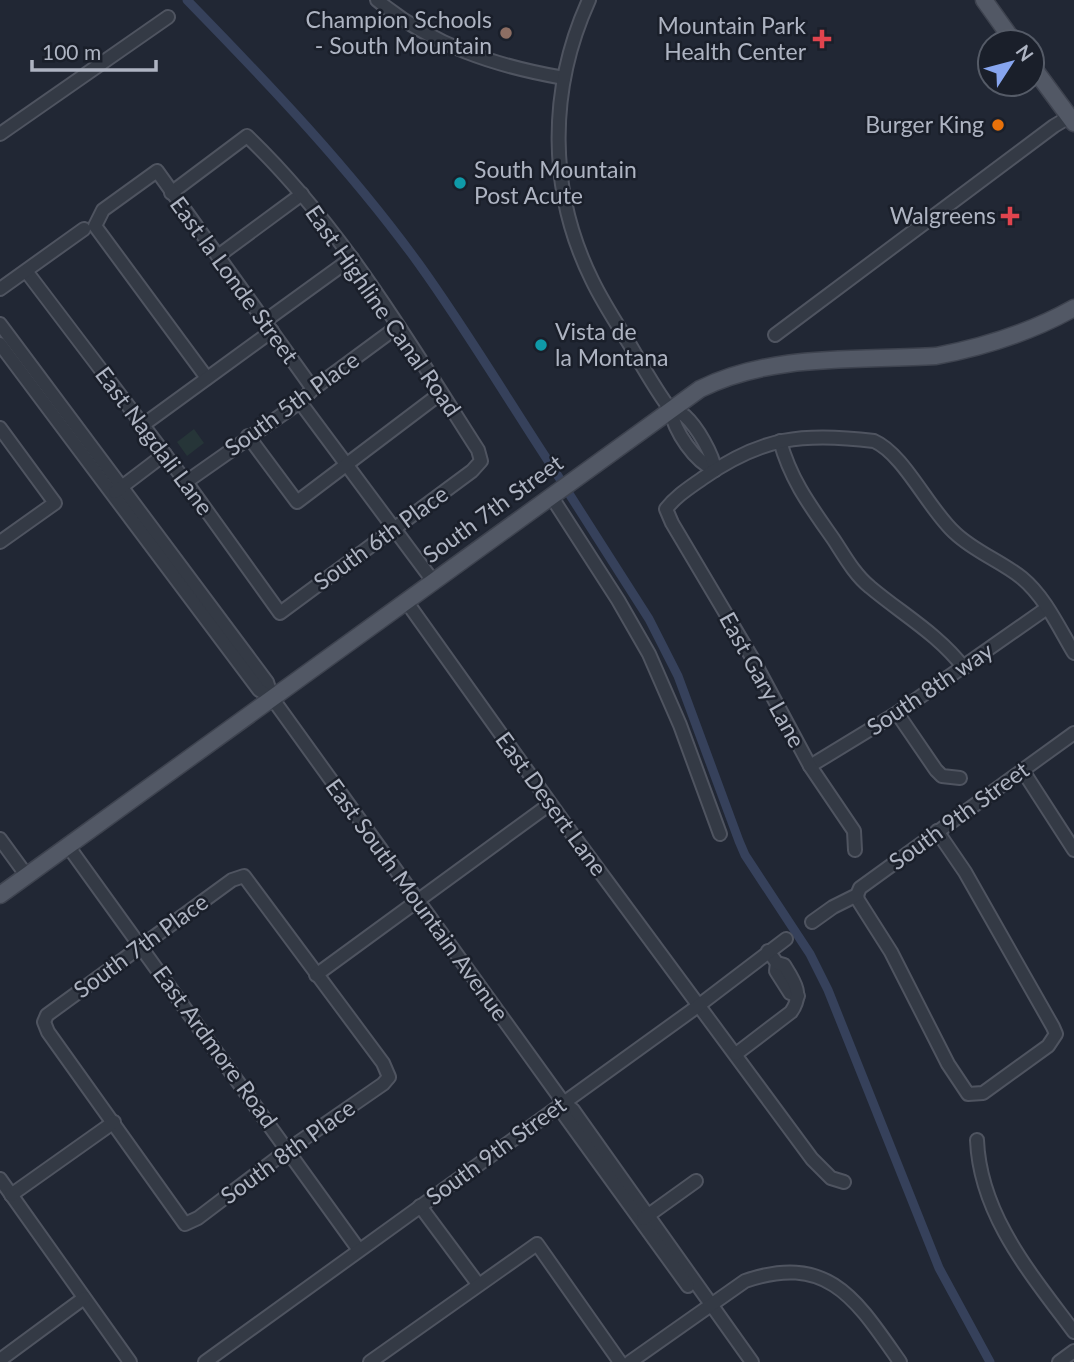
<svg xmlns="http://www.w3.org/2000/svg" width="1074" height="1362" font-family="Lato,sans-serif">
	<style>
		.pitch { fill: #263538 }
		.lines { fill: none; stroke-linecap: round; stroke-linejoin: round }
		.canal { stroke: #36415b; stroke-width: 9 }
		.minor-casing { stroke: #4f5460; stroke-width: 16 }
		.major-casing { stroke: #3e434f; stroke-width: 19 }
		.minor { stroke: #343a45; stroke-width: 12 }
		.major { stroke: #525865; stroke-width: 16 }
		.education-dot { fill: #8d6e63; stroke: #1a1f2a; stroke-width: 2.5 }
		.health-dot { fill: #e0444e; stroke: #1a1f2a; stroke-width: 2.5 }
		.food-dot { fill: #e8710a; stroke: #1a1f2a; stroke-width: 2.5 }
		.culture-dot { fill: #0f9aa8; stroke: #1a1f2a; stroke-width: 2.5 }
		.labels { text-anchor: middle; stroke-width: 5; stroke-linejoin: round; paint-order: stroke }
		.poi-label { font-size: 23px; fill: #aeb4c2; stroke: #1a1f2a; text-anchor: end }
		.street-label { font-size: 23px; fill: #aeb4c2; stroke: #1a1f2a }
	</style>
	<rect width="100%" height="100%" fill="#212734"/>
	<polygon class="pitch" points="194,429 204,443 187,456 177,442"/>
	<g class="lines">
		<g class="canal">
			<path d="M187 0C269 84 350 169 419 264 470 335 514 410 562 482"/>
			<polyline points="568,492 649,619 678,676 739,841 745,855 810,954 828,990 939,1268 990,1362"/>
		</g>
		<defs>
			<g id="minor">
				<path d="M377 0C431 45 495 66 564 78"/>
				<path d="M589 0C548 90 548 191 592 280 603 303 617 324 630 345 643 367 655 389 670 409 675 432 694 461 715 470"/>
				<polyline points="0,134 168,17"/>
				<polyline points="218,256 302,194"/>
				<path d="M26 271 186 482 280 613 472 471 481 461 478 450C408 341 341 226 247 136L171 193"/>
				<polyline points="0,289 84,229"/>
				<polyline points="265,321 352,258"/>
				<polyline points="0,324 267,682 272,698 563,1102 573,1110 752,1362"/>
				<polyline points="775,335 1054,126 1069,117"/>
				<polyline points="0,344 259,690 272,698"/>
				<polyline points="207,378 95,226 103,210 157,171 313,389"/>
				<polyline points="300,402 433,581"/>
				<path d="M670 409C675 411 681 413 685 416 697 427 713 454 715 470"/>
				<polyline points="143,425 272,331"/>
				<polyline points="0,428 55,503 0,542"/>
				<polyline points="248,436 297,502 441,393"/>
				<path d="M780 441C791 481 811 507 834 540 845 557 855 575 870 587 902 614 938 634 964 668"/>
				<polyline points="186,482 300,402 313,389 397,327"/>
				<polyline points="115,492 165,454"/>
				<polyline points="551,496 618,600 649,654 680,725 720,834"/>
				<polyline points="406,601 575,838 812,1159 831,1178 844,1182"/>
				<polyline points="897,713 936,770 942,776 960,778"/>
				<polyline points="810,766 897,713 1047,608"/>
				<polyline points="1023,771 1074,850"/>
				<polyline points="0,839 27,876"/>
				<polyline points="68,846 359,1250"/>
				<path d="M855 850 854 831 810 766 751 656 672 523 666 509C676 496 689 488 703 478 762 437 803 432 874 441 904 454 929 510 955 533 975 552 1001 561 1022 578 1045 597 1059 628 1074 653"/>
				<polygon points="244,876 383,1063 389,1077 383,1084 289,1149 198,1218 185,1224 48,1032 44,1022 47,1015 232,880"/>
				<polyline points="857,895 858,900 891,952 948,1064 968,1094 983,1093 1048,1046 1056,1034 1053,1027 965,872 937,831"/>
				<polyline points="812,922 833,907 857,895 860,888 1074,733"/>
				<polyline points="777,963 776,971 790,993 798,996"/>
				<polyline points="316,975 550,804"/>
				<path d="M736 1054 791 1012C804 994 794 981 784 965L777 963 768 951"/>
				<polyline points="563,1102 565,1116 688,1286"/>
				<path d="M977 1140C980 1215 1031 1274 1074 1332"/>
				<polyline points="0,1179 130,1362"/>
				<polyline points="11,1195 114,1122"/>
				<polyline points="420,1206 478,1284"/>
				<polyline points="643,1219 696,1181"/>
				<polyline points="0,1360 84,1298"/>
				<polyline points="205,1362 698,1006 786,939"/>
				<polyline points="370,1362 537,1244 620,1362"/>
				<path d="M630 1362 745 1281C829 1252 857 1301 900 1362"/>
				<polyline points="1059,1362 1074,1351"/>
			</g>
			<g id="major">
				<polyline points="984,0 1014,42"/>
				<polyline points="1032,66 1074,123"/>
				<path d="M0 895 700 389C772 353 857 361 936 356 984 347 1031 332 1074 308"/>
			</g>
		</defs>
		<use href="#minor" class="minor-casing"/>
		<use href="#major" class="major-casing"/>
		<use href="#minor" class="minor"/>
		<use href="#major" class="major"/>
	</g>
	<circle class="education-dot" cx="506" cy="33" r="7"/>
	<g class="health-dot">
		<path d="M818.5 28.5h7v7h7v7h-7v7h-7v-7h-7v-7h7z"/>
		<path d="M1006.5 205.5h7v7h7v7h-7v7h-7v-7h-7v-7h7z"/>
	</g>
	<circle class="food-dot" cx="998" cy="125" r="7"/>
	<g class="culture-dot">
		<circle cx="460" cy="183" r="7"/>
		<circle cx="541" cy="345" r="7"/>
	</g>
	<g class="labels">
		<g class="poi-label">
			<text x="492" y="28">Champion Schools<tspan x="492" dy="26">- South Mountain</tspan></text>
			<text x="806" y="34">Mountain Park<tspan x="806" dy="26">Health Center</tspan></text>
			<text x="984" y="133">Burger King</text>
			<text x="474" y="178" text-anchor="start">South Mountain<tspan x="474" dy="26">Post Acute</tspan></text>
			<text x="996" y="224">Walgreens</text>
			<text x="555" y="340" text-anchor="start">Vista de<tspan x="555" dy="26">la Montana</tspan></text>
		</g>
		<g class="street-label">
			<text transform="translate(234 280) rotate(54)" y="8">East la Londe Street</text>
			<text transform="translate(383 311) rotate(55)" y="8">East Highline Canal Road</text>
			<text transform="translate(292 404) rotate(-36)" y="8">South 5th Place</text>
			<text transform="translate(154 441) rotate(53)" y="8">East Nagdali Lane</text>
			<text transform="translate(493 509) rotate(-36)" y="8">South 7th Street</text>
			<text transform="translate(381 538) rotate(-36)" y="8">South 6th Place</text>
			<text transform="translate(762 680) rotate(61)" y="8">East Gary Lane</text>
			<text transform="translate(930 689) rotate(-34)" y="8">South 8th way</text>
			<text transform="translate(551 804) rotate(54)" y="8">East Desert Lane</text>
			<text transform="translate(959 816) rotate(-36)" y="8">South 9th Street</text>
			<text transform="translate(417 900) rotate(54)" y="8">East South Mountain Avenue</text>
			<text transform="translate(141 946) rotate(-36)" y="8">South 7th Place</text>
			<text transform="translate(215 1047) rotate(54)" y="8">East Ardmore Road</text>
			<text transform="translate(496 1151) rotate(-36)" y="8">South 9th Street</text>
			<text transform="translate(288 1152) rotate(-36)" y="8">South 8th Place</text>
		</g>
	</g>
	<g transform="translate(1011 63) rotate(54)"><circle r="33" fill="#1a1f2a" stroke="#555b67" stroke-width="2"/>
	<path d="M0-5L12 26L0 18L-12 26Z" fill="#87a5ee"/>
	<text y="-10" font-size="19" font-weight="bold" text-anchor="middle" fill="#aeb4c2">N</text>
	</g>
	<path d="M32 60v10h124v-10" fill="none" stroke="#aeb4c2" stroke-width="3.5"/>
	<text x="42" y="60" font-size="21" fill="#aeb4c2" stroke="#1a1f2a" stroke-width="5" paint-order="stroke">100 m</text>
</svg>
